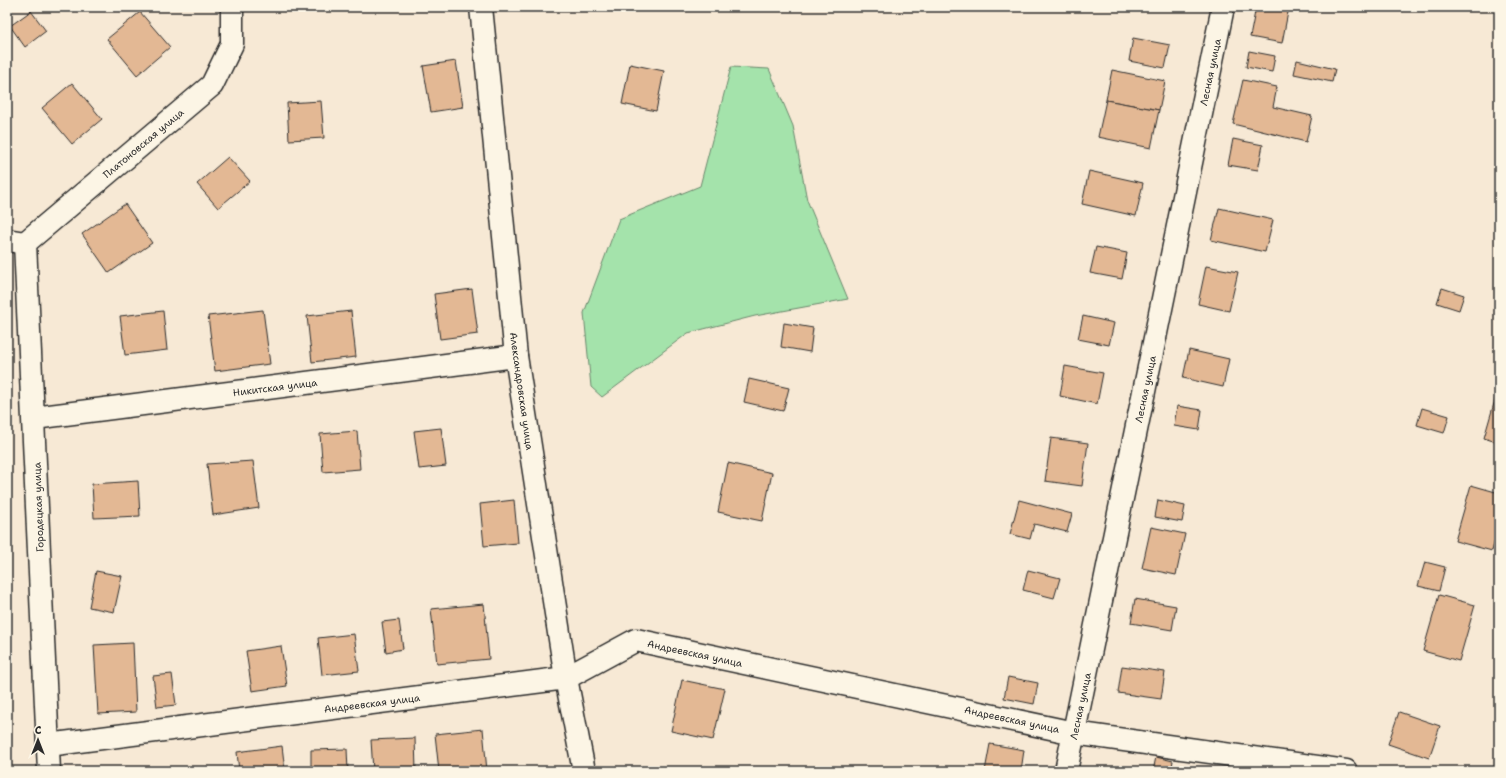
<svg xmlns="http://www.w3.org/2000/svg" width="1506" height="778" font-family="'Shantell Sans',sans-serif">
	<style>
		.green { fill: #a4e3ab; stroke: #68876b }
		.building { fill: #e3b894; stroke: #2b2b2b }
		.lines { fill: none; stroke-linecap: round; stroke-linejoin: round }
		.minor-casing { stroke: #2b2b2b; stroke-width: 25 }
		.minor { stroke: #fcf5e5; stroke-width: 22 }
		.labels { text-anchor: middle; stroke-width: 3; stroke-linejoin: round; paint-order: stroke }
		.street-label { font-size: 10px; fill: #2b2b2b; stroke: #fcf5e5 }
	</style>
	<rect width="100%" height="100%" fill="#f7e9d5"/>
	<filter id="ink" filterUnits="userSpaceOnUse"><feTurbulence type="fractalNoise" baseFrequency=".025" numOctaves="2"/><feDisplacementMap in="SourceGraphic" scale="8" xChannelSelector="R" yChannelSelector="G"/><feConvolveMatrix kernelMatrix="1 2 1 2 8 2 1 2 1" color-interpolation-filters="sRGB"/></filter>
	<g filter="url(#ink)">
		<polygon class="green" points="731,67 769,69 793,126 807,200 848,299 755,316 688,333 602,397 591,387 584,313 619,219 700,186"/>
		<g class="building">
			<polygon points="1256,7 1289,7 1282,43 1250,37"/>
			<polygon points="31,11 46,31 25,47 10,26"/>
			<polygon points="140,12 170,47 137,75 107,39"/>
			<polygon points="1133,38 1170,45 1165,68 1129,61"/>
			<polygon points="1249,51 1275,56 1272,72 1246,67"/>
			<polygon points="1297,60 1335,69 1332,82 1294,74"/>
			<polygon points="456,61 463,107 431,112 423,66"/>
			<polygon points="630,64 664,71 656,111 622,104"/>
			<polygon points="1112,70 1165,81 1159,110 1106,100"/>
			<polygon points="1243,80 1277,87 1273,107 1312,116 1306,142 1233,124"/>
			<polygon points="72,83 102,119 72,144 42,108"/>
			<polygon points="1106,100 1159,110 1151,148 1098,137"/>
			<polygon points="321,101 324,138 289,140 287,103"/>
			<polygon points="1233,139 1263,145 1258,170 1228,165"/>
			<polygon points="228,157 250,181 218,208 197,184"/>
			<polygon points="1089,171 1143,183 1136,216 1082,204"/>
			<polygon points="125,204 152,243 109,273 82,234"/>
			<polygon points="1219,208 1273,220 1265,252 1211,240"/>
			<polygon points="1096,247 1127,253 1122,279 1090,273"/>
			<polygon points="1206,266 1238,272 1229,311 1198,304"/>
			<polygon points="1442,288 1464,295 1459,310 1437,303"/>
			<polygon points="472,289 478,334 440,339 434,294"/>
			<polygon points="263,310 270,364 215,371 208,316"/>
			<polygon points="163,311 167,350 125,355 120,316"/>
			<polygon points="351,311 356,357 312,362 307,316"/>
			<polygon points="1083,316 1114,323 1109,345 1078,339"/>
			<polygon points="784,323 813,328 810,352 781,347"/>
			<polygon points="1189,350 1229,359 1223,387 1183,378"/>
			<polygon points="1065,366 1103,373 1097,404 1060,396"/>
			<polygon points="749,379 789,388 783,411 744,402"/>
			<polygon points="1499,386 1499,443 1484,438"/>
			<polygon points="1177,406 1202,410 1199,430 1174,426"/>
			<polygon points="1422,408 1449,416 1444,433 1417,425"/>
			<polygon points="441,428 446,466 419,469 414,431"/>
			<polygon points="357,431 360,469 323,472 320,434"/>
			<polygon points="1051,438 1088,443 1082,486 1045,481"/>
			<polygon points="253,461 259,508 213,515 207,464"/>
			<polygon points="728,463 772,473 762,521 718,512"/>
			<polygon points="138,481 140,516 94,518 92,484"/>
			<polygon points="1471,485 1499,493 1499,525 1492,551 1455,541"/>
			<polygon points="514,500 518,543 484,546 480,504"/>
			<polygon points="1019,500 1072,514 1067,532 1034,524 1030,539 1010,534"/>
			<polygon points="1158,500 1185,506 1182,522 1155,517"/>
			<polygon points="1151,527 1185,534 1176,575 1142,568"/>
			<polygon points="1425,562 1445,567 1439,591 1418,586"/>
			<polygon points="1028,570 1060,578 1054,598 1023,590"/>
			<polygon points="96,571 122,576 114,612 89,607"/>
			<polygon points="1439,595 1475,605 1459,661 1423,651"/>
			<polygon points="1135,599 1176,606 1172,630 1131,623"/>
			<polygon points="484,604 489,659 437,664 431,609"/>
			<polygon points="399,620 403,649 386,652 382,622"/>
			<polygon points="354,634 359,671 322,675 318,638"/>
			<polygon points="133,643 136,712 98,714 94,645"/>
			<polygon points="281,646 287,686 252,691 246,651"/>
			<polygon points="1122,666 1165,672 1161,699 1118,693"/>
			<polygon points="172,674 176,705 157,707 153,676"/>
			<polygon points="1008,677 1038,683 1034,704 1004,698"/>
			<polygon points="682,680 725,689 713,740 671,731"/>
			<polygon points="1399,712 1440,726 1429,758 1388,744"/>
			<polygon points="483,729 487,771 439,771 435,734"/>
			<polygon points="415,738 416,771 373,771 371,740"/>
			<polygon points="990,744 1024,750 1021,771 985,771"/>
			<polygon points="282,746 285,771 239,771 237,752"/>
			<polygon points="347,749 348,771 311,771 311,750"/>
			<polygon points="1156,757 1173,761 1171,771 1153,771"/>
		</g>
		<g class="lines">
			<defs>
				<g id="minor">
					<polyline points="481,7 516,356 566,678 584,771"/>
					<polyline points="7,240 25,243"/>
					<polyline points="25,243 49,771"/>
					<polyline points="25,243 212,85 232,44 232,7"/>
					<polyline points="34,418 516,356"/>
					<polyline points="48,745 566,678 636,640 1074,733 1346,771"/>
					<polyline points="1066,771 1223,7"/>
				</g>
			</defs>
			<use href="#minor" class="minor-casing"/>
			<use href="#minor" class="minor"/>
		</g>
	</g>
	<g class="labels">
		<g class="street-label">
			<text transform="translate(1210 72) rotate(-78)" y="4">Лесная улица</text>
			<text transform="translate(143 143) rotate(-40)" y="4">Платоновская улица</text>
			<text transform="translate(275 387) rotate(-7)" y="4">Никитская улица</text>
			<text transform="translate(1145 389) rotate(-78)" y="4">Лесная улица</text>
			<text transform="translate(522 391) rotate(82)" y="4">Александровская улица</text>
			<text transform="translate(38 507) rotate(-92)" y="4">Городецкая улица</text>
			<text transform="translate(695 653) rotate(12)" y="4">Андреевская улица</text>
			<text transform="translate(372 703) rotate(-7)" y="4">Андреевская улица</text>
			<text transform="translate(1080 706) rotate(-78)" y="4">Лесная улица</text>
			<text transform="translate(1012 719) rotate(12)" y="4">Андреевская улица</text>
		</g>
	</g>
	<rect width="1506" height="778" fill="none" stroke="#fcf5e5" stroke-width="24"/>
	<rect x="12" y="12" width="1482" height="754" fill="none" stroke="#2b2b2b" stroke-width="1.5" filter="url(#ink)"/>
	<g transform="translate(38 740)" stroke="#fcf5e5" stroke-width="3" paint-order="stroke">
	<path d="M0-3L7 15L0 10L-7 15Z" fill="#2b2b2b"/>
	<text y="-6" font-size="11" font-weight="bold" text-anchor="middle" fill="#2b2b2b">С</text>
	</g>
</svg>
